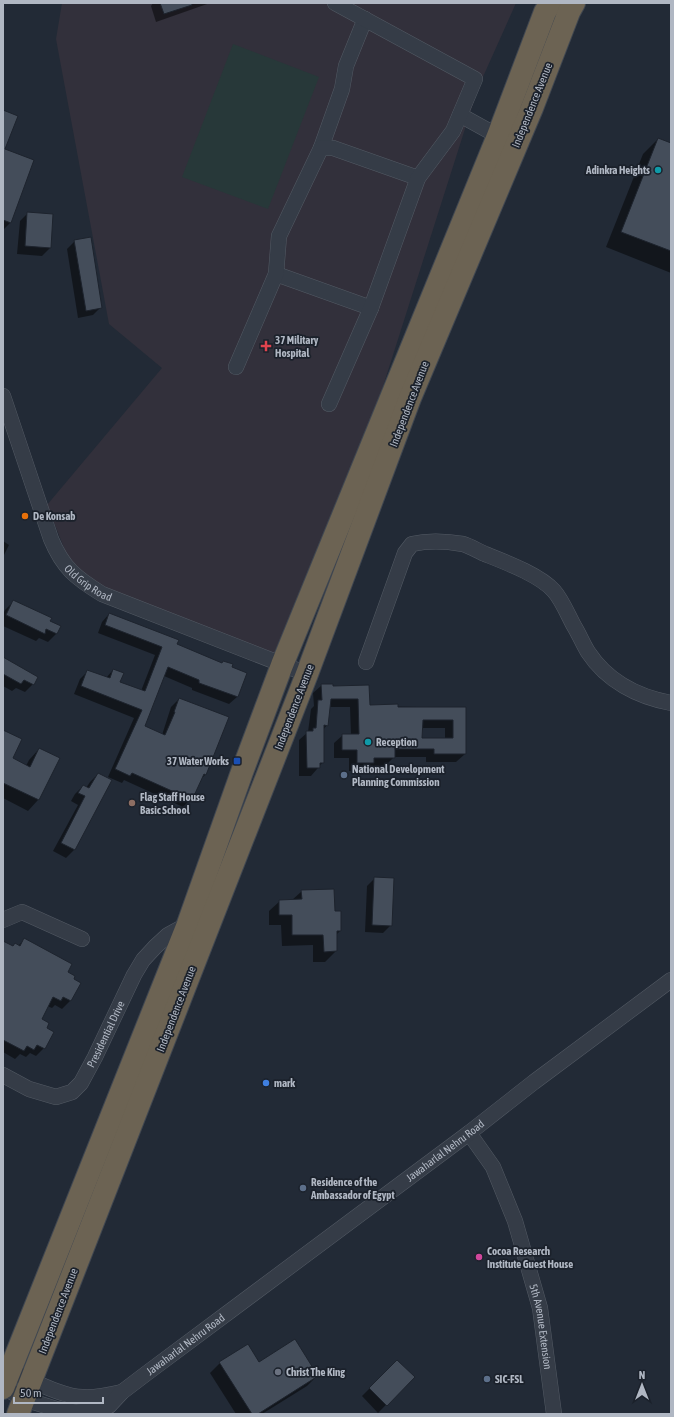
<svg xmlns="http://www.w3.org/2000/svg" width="674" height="1417" font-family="'Asap Condensed',sans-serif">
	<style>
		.medical { fill: #32303b }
		.green { fill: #273839 }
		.shadow { fill: #0007; fill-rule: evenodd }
		.building { fill: #444d5a; stroke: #1d232d; fill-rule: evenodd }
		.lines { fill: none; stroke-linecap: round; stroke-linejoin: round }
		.minor-casing { stroke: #535a64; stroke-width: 16 }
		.highway-casing { stroke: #404751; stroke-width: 24 }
		.minor { stroke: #353c47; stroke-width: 15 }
		.highway { stroke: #6c6353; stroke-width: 22 }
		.culture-dot { fill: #0f9aa8; stroke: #1b212b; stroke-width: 1.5 }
		.health-dot { fill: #e0444e; stroke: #1b212b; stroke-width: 1.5 }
		.food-dot { fill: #e8710a; stroke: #1b212b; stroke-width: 1.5 }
		.transit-dot { fill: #1a4fb4; stroke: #1b212b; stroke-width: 1.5 }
		.service-dot { fill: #5c6f8a; stroke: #1b212b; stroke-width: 1.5 }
		.education-dot { fill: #8d6e63; stroke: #1b212b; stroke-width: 1.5 }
		.shop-dot { fill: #3f7fe0; stroke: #1b212b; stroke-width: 1.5 }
		.hotel-dot { fill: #d1479c; stroke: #1b212b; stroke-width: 1.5 }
		.worship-dot { fill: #6b7280; stroke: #1b212b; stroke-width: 1.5 }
		.labels { text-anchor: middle; stroke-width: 3.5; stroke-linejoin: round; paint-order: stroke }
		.street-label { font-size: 11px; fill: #b0b7c3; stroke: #1b212b }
		.poi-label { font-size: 11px; font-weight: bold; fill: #b0b7c3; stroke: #1b212b; text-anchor: start }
	</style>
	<rect width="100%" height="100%" fill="#222a36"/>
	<polygon class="medical" points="62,3 516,3 478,88 364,446 272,658 102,590 72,568 47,505 162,368 109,324 56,39"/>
	<polygon class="green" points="233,44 319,77 268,209 182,177"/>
	<g class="shadow">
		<polygon points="153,3 210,3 156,22 151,6"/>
		<polygon points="3,111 4,150 10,223 3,230"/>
		<polygon points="658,139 671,144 671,273 606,247 643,154"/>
		<polygon points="28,213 52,215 50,248 42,256 17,254 20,221"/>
		<polygon points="75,241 101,307 93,315 78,318 67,249"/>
		<polygon points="3,541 9,545 3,557"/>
		<polygon points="13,602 59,626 56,634 48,642 39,638 36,641 3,626 3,614 5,610"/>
		<polygon points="109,614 176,645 237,697 229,704 192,690 192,688 164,676 144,727 162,735 171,707 179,699 211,761 205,775 200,780 191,799 183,807 124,780 122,783 108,777 134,718 74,694 80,679 88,671 106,678 113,670 119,683 141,691 155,655 98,633 102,622"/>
		<polygon points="3,658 27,671 33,684 25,692 16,688 12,691 3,686"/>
		<path d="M322 685 332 687 368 686 369 706 465 708V754L456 762H426V757H394L385 766H370L365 771H349V758H334V743L343 735H351L350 707H329L327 725 323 730V762L311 776H299V740L308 732 311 709 314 706 313 693ZM422 728H445V739H421Z"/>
		<polygon points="3,731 11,759 26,766 29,760 39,749 59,759 38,800 28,811 3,798"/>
		<polygon points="98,774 111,781 74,850 66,858 53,851 78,805 71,801 75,794 83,786 86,788 90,782"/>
		<polygon points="375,878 391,925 383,933 365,932 367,886"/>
		<polygon points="302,891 334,912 340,931 336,935 336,951 325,962 313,962 313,945 282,946 281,925 269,925 269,911 280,901 292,900"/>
		<polygon points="25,939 66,972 72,979 80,984 70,1001 62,1009 55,1005 52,1008 47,1006 40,1019 45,1028 44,1048 36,1056 30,1053 26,1057 20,1054 15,1059 3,1052 3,946 12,947 18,946"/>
		<polygon points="397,1361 413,1377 378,1413 362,1396"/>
		<polygon points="220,1363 259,1363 317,1376 307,1386 262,1414 236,1414 210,1373"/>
	</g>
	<g class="building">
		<polygon points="160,3 192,3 192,5 164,14"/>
		<polygon points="3,110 18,116 5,149 34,160 11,223 3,220"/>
		<polygon points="658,138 671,143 671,251 621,232"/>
		<polygon points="27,212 53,214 51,248 25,246"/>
		<polygon points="91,237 102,308 86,311 74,240"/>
		<polygon points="13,600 52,618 50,621 61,626 57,634 46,629 45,634 6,615"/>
		<polygon points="109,613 179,640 177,644 222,663 223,661 233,664 232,667 247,673 238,697 199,683 199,680 168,667 145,726 165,735 175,712 174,712 179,698 229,717 206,775 204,774 192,800 132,773 130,776 115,769 142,710 81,686 87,670 110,678 113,669 124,673 120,682 145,691 162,647 105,625"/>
		<polygon points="3,657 38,677 34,685 24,680 21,684 3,674"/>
		<path d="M321 684H333V686L369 685 370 705 398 704V707H466V754H434V749H395V758H374V763H357V750H342V734H359L358 699H331L328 726 324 725V763H320V768H307L306 731H313V728H316L318 700H322ZM423 720H453V738H422Z"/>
		<polygon points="3,730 22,739 13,758 30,767 39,748 60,758 39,800 3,783"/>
		<polygon points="98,773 112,780 75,850 61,843 85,796 78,793 83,785 89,788"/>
		<polygon points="374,877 394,878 392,926 372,925"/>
		<polygon points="334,889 335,911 341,911 341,931 337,931 337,951 324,952 323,935 292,935 292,915 279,915 279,900 302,899 301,890"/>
		<polygon points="24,938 72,964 68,972 75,976 74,979 81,983 71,1001 63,997 61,1001 53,997 42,1019 49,1023 47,1028 54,1032 45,1049 37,1045 34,1050 27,1046 24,1051 3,1040 3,941 13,946 15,943 20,946"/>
		<polygon points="295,1339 318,1376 258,1414 252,1414 219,1362 248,1344 259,1362"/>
		<polygon points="397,1360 415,1377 387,1406 369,1388"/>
	</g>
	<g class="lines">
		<defs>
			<g id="minor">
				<polyline points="460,115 498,136"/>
				<polyline points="321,148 342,89 346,66 365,19"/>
				<polyline points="276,274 371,308"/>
				<polyline points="236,367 276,274 279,236 321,148 333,148 418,178"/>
				<path id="s1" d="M3 396 51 539C63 568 76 578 102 594L307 674"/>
				<polyline points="329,404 371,308 418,178 453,131 475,79 335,3"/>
				<path d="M366 662 405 553 412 544C429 540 446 541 463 544 470 546 478 551 485 554 505 562 540 575 554 591 562 600 568 615 574 626 579 634 583 644 588 652 607 681 638 697 671 703"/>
				<polyline points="3,920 22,912 82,939"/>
				<path id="s2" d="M3 1075 29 1089 56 1097 72 1092 81 1083 95 1057 134 975 143 960 155 947 168 935 188 924"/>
				<path id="s3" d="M469 1133 493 1167 515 1221 540 1308 554 1414"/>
				<path d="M10 1371C30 1379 62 1397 83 1397 96 1398 109 1395 122 1392"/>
				<path id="s4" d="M3 1387 24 1399 56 1409 75 1412 89 1411 109 1406 122 1392 147 1373 469 1133 534 1082 671 980"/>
			</g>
			<g id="highway">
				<polyline points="3,1388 188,924 242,772 282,665 498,136 545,12 551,3"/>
				<polyline points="18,1414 307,674 410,398 532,108 569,12 574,3"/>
			</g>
		</defs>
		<use href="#minor" class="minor-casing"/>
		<use href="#highway" class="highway-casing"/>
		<use href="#minor" class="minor"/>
		<use href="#highway" class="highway"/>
	</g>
	<g class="culture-dot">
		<circle cx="658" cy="170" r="4"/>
		<circle cx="368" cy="742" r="4"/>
	</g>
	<path class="health-dot" d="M264 340h4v4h4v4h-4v4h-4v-4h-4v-4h4z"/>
	<circle class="food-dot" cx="25" cy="516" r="4"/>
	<rect class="transit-dot" x="233" y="757" width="8" height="8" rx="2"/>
	<g class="service-dot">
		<circle cx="344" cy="775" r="4"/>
		<circle cx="303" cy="1188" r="4"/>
		<circle cx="487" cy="1379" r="4"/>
	</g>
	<circle class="education-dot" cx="132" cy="803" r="4"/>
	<circle class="shop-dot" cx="266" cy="1083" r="4"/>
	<circle class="hotel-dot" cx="479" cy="1257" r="4"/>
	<circle class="worship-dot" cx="278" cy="1372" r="4"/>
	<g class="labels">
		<g class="street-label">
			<text transform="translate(532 105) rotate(-68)" y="4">Independence Avenue</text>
			<text transform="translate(409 404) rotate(-69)" y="4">Independence Avenue</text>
			<text dy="4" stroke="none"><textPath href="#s1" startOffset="210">Old Grip Road</textPath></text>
			<text transform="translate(294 707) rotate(-69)" y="4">Independence Avenue</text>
			<text transform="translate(176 1009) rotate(-69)" y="4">Independence Avenue</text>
			<text dy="4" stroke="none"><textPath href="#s2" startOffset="142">Presidential Drive</textPath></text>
			<text dy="4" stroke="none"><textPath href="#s4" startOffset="534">Jawaharlal Nehru Road</textPath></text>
			<text transform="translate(58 1311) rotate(-69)" y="4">Independence Avenue</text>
			<text dy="4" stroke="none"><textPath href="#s3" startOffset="209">5th Avenue Extension</textPath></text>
			<text dy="4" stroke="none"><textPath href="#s4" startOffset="210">Jawaharlal Nehru Road</textPath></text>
		</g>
		<g class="poi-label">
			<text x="650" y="174" text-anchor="end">Adinkra Heights</text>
			<text x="275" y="344">37 Military<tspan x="275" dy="13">Hospital</tspan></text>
			<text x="33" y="520">De Konsab</text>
			<text x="376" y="746">Reception</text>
			<text x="229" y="765" text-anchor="end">37 Water Works</text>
			<text x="352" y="773">National Development<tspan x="352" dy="13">Planning Commission</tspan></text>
			<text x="140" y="801">Flag Staff House<tspan x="140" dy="13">Basic School</tspan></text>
			<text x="274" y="1087">mark</text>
			<text x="311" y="1186">Residence of the<tspan x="311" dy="13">Ambassador of Egypt</tspan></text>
			<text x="487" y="1255">Cocoa Research<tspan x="487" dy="13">Institute Guest House</tspan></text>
			<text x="286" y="1376">Christ The King</text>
			<text x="495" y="1383">SIC-FSL</text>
		</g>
	</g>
	<rect width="674" height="1417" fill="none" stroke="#b0b7c3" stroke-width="8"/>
	<g transform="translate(642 1385)" stroke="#1b212b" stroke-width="3" paint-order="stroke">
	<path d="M0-3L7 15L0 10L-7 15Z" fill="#b0b7c3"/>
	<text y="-6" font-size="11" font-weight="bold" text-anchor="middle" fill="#b0b7c3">N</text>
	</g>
	<path d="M14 1397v6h89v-6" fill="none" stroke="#b0b7c3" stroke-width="2"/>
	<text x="20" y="1397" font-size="12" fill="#b0b7c3" stroke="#1b212b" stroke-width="3" paint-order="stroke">50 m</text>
</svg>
